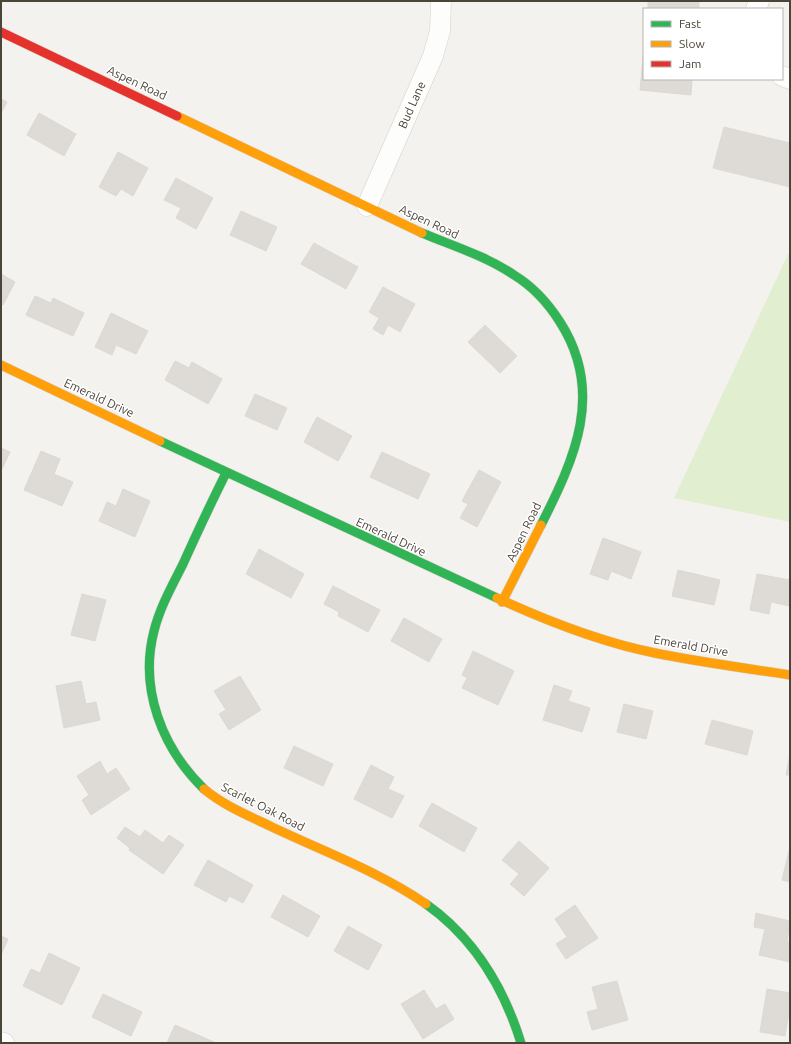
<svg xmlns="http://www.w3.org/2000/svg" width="791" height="1044" font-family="Ubuntu,sans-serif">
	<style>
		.green { fill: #e1eecf }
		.building { fill: #dedbd6; stroke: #dcd9d4 }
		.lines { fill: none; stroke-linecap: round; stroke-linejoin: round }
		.street-casing { stroke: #d2d0cb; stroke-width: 21 }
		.fast-casing { stroke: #d3cfc5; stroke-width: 10 }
		.slow-casing { stroke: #d3cfc5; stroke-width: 10 }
		.jam-casing { stroke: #d3cfc5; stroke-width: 10 }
		.street { stroke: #fdfdfc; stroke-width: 20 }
		.fast { stroke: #30b455; stroke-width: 9 }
		.slow { stroke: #ff9f0a; stroke-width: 9 }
		.jam { stroke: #e5322d; stroke-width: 9 }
		.labels { text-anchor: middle; stroke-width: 3; stroke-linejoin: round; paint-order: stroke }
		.street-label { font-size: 12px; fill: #4b4439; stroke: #fff }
	</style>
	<rect width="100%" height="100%" fill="#f4f2ee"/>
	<polygon class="green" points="790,250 790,522 674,498"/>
	<g class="building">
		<rect x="648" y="1" width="51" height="8"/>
		<polygon points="644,48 644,79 692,79 691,95 640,90"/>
		<polygon points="1,99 7,102 1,113"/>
		<polygon points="39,113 76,134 64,156 27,135"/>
		<polygon points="724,127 790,143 790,187 713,168"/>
		<polygon points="118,152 148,168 133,196 121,189 116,196 99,187"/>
		<polygon points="176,178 213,198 196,229 176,218 181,208 164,200"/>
		<polygon points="241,211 277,227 266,251 230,235"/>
		<polygon points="314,243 358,267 346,289 301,264"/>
		<polygon points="1,274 15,282 3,305 1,304"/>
		<polygon points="383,287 415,304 400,332 388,325 383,335 373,329 379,318 369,312"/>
		<polygon points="35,296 51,303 53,298 84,313 73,336 26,315"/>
		<polygon points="111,313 148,331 136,354 116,345 112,355 95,347"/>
		<polygon points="485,325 517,356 500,373 468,342"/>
		<polygon points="175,361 189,368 192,362 222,379 208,404 165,380"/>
		<polygon points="255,394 287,408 277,430 245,416"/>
		<polygon points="317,417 352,436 338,461 304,442"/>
		<polygon points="1,448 10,452 1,471"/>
		<polygon points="41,451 60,459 54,474 73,482 62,506 24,490"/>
		<polygon points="382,452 430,474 418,499 370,477"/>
		<polygon points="479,470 501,482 477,527 460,518 468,504 462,501"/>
		<polygon points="123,489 150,501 135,537 99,521 107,502 116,506"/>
		<polygon points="603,538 641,552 631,579 611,571 608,580 590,574"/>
		<polygon points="259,549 304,574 291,598 246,574"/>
		<polygon points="678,570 720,580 714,605 672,596"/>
		<polygon points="757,574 790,580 790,606 771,602 769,614 750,610"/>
		<polygon points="333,586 380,610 368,632 338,616 339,612 324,604"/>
		<polygon points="82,594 106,600 95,641 71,635"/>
		<polygon points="404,618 442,639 429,662 391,641"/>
		<polygon points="473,651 514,671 498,705 462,688 467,678 462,675"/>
		<polygon points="240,676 261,710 229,730 219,714 226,710 214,691"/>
		<polygon points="81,681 86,704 96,702 100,720 64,728 56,686"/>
		<polygon points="554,685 572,691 568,701 590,708 582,732 543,720"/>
		<polygon points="624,704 653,711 646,739 617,732"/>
		<polygon points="712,720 753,731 747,755 705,744"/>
		<polygon points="294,746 333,764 323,786 284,768"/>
		<polygon points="790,754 790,775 786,775"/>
		<polygon points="100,761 107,774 116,768 130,789 91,815 82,800 89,795 77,776"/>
		<polygon points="371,765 394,777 388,789 404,796 392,818 354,799"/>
		<polygon points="432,803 477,828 464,852 419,826"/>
		<polygon points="125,827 140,837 145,830 163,843 169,835 184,845 163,874 129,850 130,848 117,838"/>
		<polygon points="519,841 549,868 524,896 510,884 519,874 502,860"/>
		<polygon points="790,847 790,882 782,880"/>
		<polygon points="208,860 253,885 243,903 229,896 226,902 194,885"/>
		<polygon points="283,895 320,916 308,937 271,917"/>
		<polygon points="575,905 598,938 566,959 556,944 567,937 555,919"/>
		<polygon points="756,913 790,921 787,942 790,942 790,962 759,955 765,929 754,927"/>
		<polygon points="348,926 382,945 368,970 334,951"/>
		<polygon points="1,936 8,939 1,955"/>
		<polygon points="49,953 80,968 62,1005 23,986 31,969 40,973"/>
		<polygon points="617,981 628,1020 592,1030 587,1012 598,1009 592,987"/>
		<polygon points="767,989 790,993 790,1007 785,1036 760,1032"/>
		<polygon points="424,990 436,1009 445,1004 454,1019 423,1039 401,1004"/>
		<polygon points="103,994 142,1012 131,1036 92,1017"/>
		<polygon points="175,1025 214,1042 214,1043 167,1043"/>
	</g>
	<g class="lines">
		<defs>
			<g id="street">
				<polyline points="756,9 759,1"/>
				<polyline points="782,76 790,79"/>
				<polyline points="367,206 433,56 440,31 441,1"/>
				<polyline points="1,1042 4,1043"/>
			</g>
			<g id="fast">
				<path d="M422 233C453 246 486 256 514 275 532 286 548 303 560 322 605 392 575 458 541 525"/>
				<polyline points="160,441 497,598"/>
				<path d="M204 789C162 748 139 689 154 631 160 607 172 586 183 564 197 533 211 503 226 473"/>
				<path d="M426 904C474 938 504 988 521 1043"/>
			</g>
			<g id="slow">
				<polyline points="177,116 422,233"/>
				<polyline points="1,365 160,441"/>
				<path d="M497 598C547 621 600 642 655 653 699 662 745 668 790 675"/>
				<polyline points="502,602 541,525"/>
				<path d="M204 789C223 805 247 815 270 826 322 851 378 871 426 904"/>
			</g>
			<polyline id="jam" points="1,32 177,116"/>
		</defs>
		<use href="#street" class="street-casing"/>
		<use href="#fast" class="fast-casing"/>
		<use href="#slow" class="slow-casing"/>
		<use href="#jam" class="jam-casing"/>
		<use href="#street" class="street"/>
		<use href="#fast" class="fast"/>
		<use href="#slow" class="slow"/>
		<use href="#jam" class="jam"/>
	</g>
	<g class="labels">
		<g class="street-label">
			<text transform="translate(137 83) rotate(25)" y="4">Aspen Road</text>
			<text transform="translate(412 105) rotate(-66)" y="4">Bud Lane</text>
			<text transform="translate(429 222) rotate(25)" y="4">Aspen Road</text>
			<text transform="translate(99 398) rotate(25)" y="4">Emerald Drive</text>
			<text transform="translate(524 532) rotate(-64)" y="4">Aspen Road</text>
			<text transform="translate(391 537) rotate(25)" y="4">Emerald Drive</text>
			<text transform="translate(691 646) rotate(10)" y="4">Emerald Drive</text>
			<text transform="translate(263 807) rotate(27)" y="4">Scarlet Oak Road</text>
		</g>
	</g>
	<rect width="791" height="1044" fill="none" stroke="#4b4439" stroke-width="4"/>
	<rect x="643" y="8" width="140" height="72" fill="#ffffff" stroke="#b7b4b0"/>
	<rect x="651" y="21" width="20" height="6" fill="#30b455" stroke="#b7b4b0"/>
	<text x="679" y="28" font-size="12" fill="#4b4439">Fast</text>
	<rect x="651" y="41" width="20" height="6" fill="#ff9f0a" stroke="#b7b4b0"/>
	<text x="679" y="48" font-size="12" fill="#4b4439">Slow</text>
	<rect x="651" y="61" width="20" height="6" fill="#e5322d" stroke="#b7b4b0"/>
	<text x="679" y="68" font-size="12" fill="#4b4439">Jam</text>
</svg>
